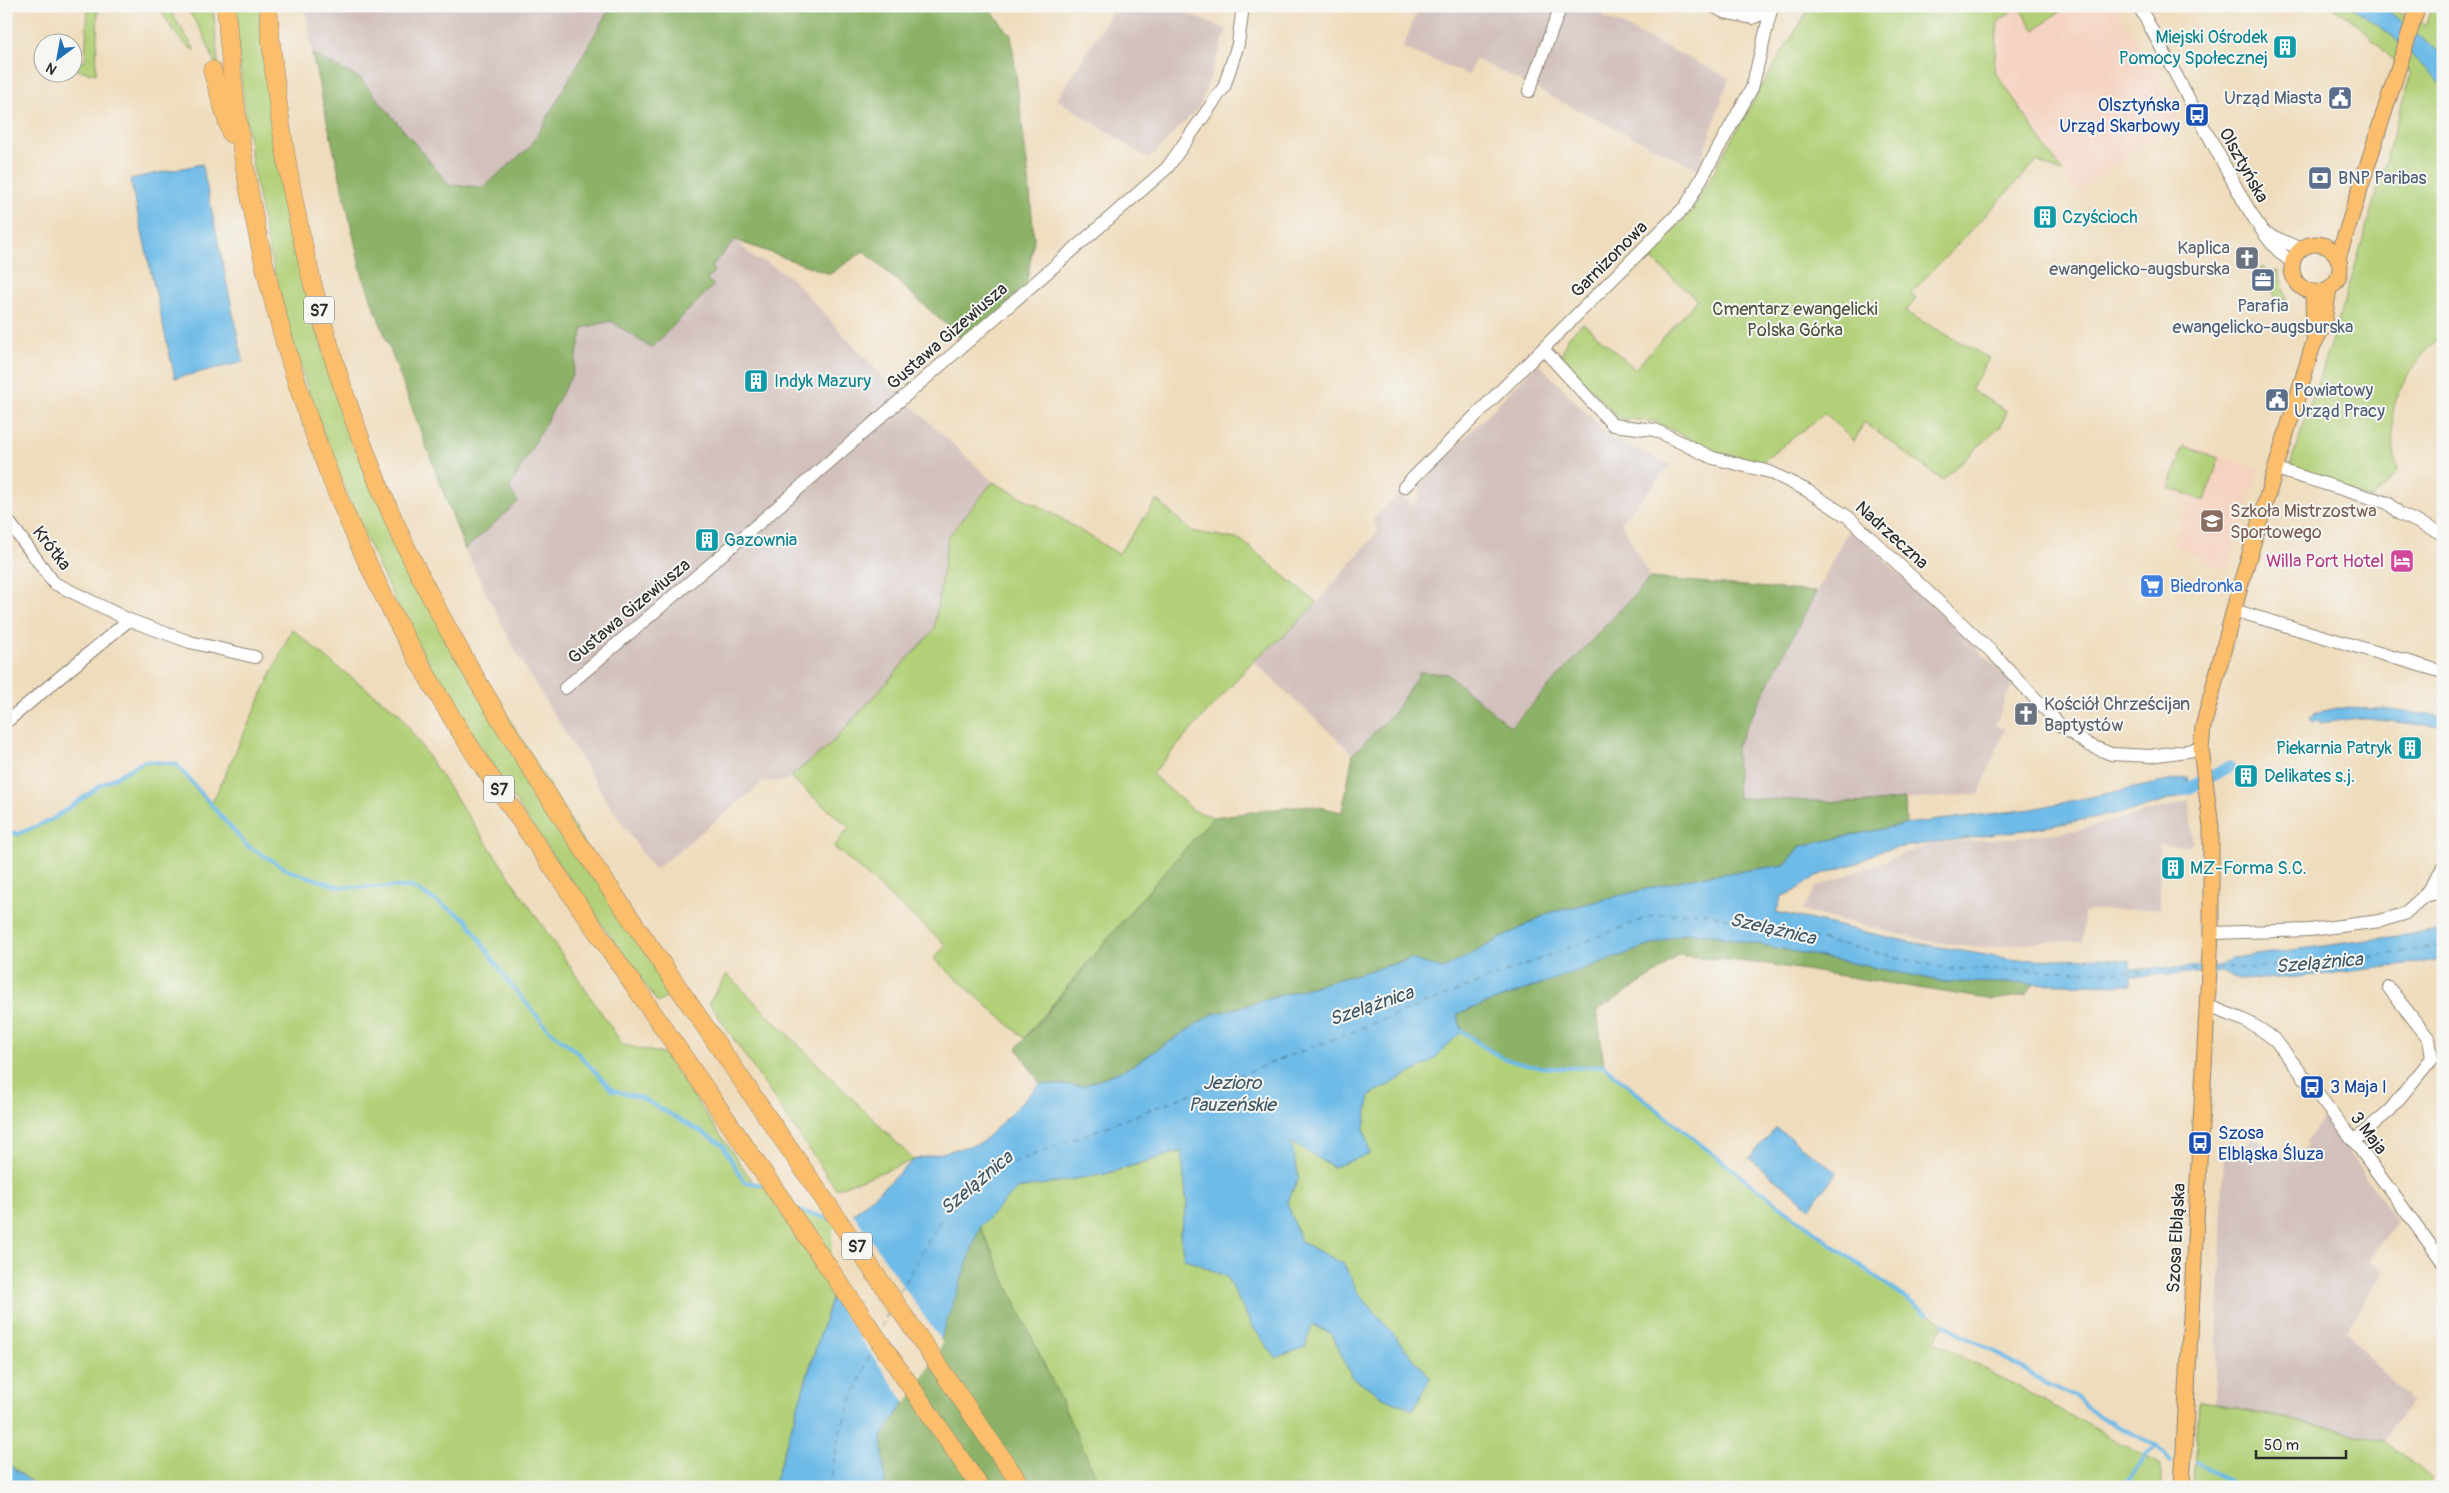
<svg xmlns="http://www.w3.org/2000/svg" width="2449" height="1493" font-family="Pangolin,sans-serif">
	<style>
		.built { fill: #f5d3c1 }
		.industrial { fill: #d1c0bc }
		.green { fill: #b1d077; stroke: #6e7e51 }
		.forest { fill: #8cb268; stroke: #5c6e4a }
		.water { fill: #6ebbe8; stroke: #4c738a }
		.pier { fill: #efdcbc }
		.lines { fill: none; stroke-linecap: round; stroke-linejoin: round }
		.stream { stroke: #6ebbe8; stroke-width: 4 }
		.canal { stroke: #6ebbe8; stroke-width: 12 }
		.ferry { stroke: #3f5664; stroke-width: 1; stroke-dasharray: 6 5; stroke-linecap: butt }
		.minor-casing { stroke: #8d8474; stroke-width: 14 }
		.major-casing { stroke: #8d8474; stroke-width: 17 }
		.highway-casing { stroke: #8d8474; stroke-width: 19 }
		.minor { stroke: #fff; stroke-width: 12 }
		.major { stroke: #fabe6d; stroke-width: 15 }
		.highway { stroke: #fabe6d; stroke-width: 18 }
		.labels { text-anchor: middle; stroke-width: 4; stroke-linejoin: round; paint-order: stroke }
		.shield { fill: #f6f6f2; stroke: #686867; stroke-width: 1 }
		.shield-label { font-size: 16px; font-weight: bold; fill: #2b2b2b }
		.culture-label { font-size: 18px; fill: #0d838f; stroke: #f6f6f2; text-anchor: start }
		.service-label { font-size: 18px; fill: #4e5e75; stroke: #f6f6f2; text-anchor: start }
		.transit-label { font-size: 18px; fill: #164399; stroke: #f6f6f2; text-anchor: start }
		.street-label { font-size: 18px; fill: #2b2b2b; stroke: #f6f6f2 }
		.worship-label { font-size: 18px; fill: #5b616d; stroke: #f6f6f2; text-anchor: end }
		.park-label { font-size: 18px; fill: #4c543e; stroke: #f6f6f2 }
		.education-label { font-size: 18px; fill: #785e54; stroke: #f6f6f2; text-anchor: start }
		.hotel-label { font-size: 18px; fill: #b23c85; stroke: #f6f6f2; text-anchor: end }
		.shop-label { font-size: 18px; fill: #366cbe; stroke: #f6f6f2; text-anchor: start }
		.water-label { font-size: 19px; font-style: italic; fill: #3f5664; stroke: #f6f6f2 }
	</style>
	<rect width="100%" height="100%" fill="#f6f6f2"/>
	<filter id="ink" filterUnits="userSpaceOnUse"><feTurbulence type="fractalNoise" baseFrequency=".02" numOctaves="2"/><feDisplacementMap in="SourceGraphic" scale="10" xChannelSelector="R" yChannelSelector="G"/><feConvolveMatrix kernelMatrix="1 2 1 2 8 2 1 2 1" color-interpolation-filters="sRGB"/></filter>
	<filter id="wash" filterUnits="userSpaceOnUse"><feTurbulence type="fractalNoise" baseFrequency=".0096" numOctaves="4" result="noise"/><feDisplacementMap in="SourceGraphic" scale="20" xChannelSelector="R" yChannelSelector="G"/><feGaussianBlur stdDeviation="1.12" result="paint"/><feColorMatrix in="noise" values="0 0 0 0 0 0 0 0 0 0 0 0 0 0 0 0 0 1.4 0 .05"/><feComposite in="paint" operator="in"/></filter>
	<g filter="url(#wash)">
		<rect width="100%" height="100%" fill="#efdcbc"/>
		<g class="built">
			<polygon points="2012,6 2113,6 2183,113 2088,185 2075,191 1994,69 1998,22 2012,11"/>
			<polygon points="2182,442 2259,469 2226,571 2172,543 2189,498 2160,487 2169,478"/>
		</g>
		<g class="industrial">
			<polygon points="305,6 611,6 531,146 484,187 449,185 361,79 312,54"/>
			<polygon points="1116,6 1185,6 1184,13 1227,29 1200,106 1149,159 1057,99"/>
			<polygon points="1419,6 1608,6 1603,16 1729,78 1698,169 1475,59 1469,75 1403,48"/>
			<polygon points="735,240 756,260 764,261 790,277 894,389 993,482 948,537 934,630 829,746 783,782 765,781 656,869 651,866 607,801 518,656 465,550 518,503 509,490 572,375 583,328 611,321 713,285 707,280 712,266"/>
			<polygon points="1538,363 1611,438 1671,465 1621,522 1650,578 1510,727 1447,674 1420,672 1395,711 1353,754 1253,661 1285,635 1317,603 1379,530 1372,520 1399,494 1413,506 1421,497 1419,485"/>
			<polygon points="1850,527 2014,684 2005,699 1996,725 2005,729 1979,794 1868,803 1738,798 1736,747"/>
			<polygon points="2189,801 2193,842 2189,846 2159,845 2160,909 2090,910 2084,913 2083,941 2042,941 1978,948 1929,941 1802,911 1816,887 1933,843 2005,839 2079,830"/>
			<polygon points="2323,1117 2397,1221 2369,1260 2384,1270 2346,1332 2410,1401 2385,1440 2215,1403 2224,1153 2230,1140 2242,1149 2251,1137 2293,1160 2301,1149 2304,1151 2308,1144 2307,1141"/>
		</g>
		<g class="green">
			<polygon points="88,6 98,6 96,74 73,69 73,60 85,62"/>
			<path d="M158 6H167L195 50C180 46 167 19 158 6Z"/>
			<polygon points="185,6 213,6 219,73 203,33"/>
			<path d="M234 6H260L268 92 279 170 290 225 324 355 370 484 673 993 658 1003C571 880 478 758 408 625 343 501 294 368 265 231 249 157 241 82 234 6Z"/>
			<path d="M1811 6H2012V11L1998 22 1994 69 2063 173 2037 161 1911 293 1916 299 1905 312 1989 358 1971 390 2007 411 2001 426 1942 480 1864 422 1854 442 1825 413 1762 462 1716 452 1656 422 1618 418 1562 357C1563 341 1571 333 1583 323L1635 369 1697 300 1647 255 1692 211 1759 90Z"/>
			<polygon points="2017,6 2067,6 2035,30"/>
			<path d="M2330 6H2399L2397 12 2425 25 2430 12 2435 6H2443V342L2438 338C2394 385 2384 408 2398 472L2372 499 2288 472 2351 280 2411 73C2381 55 2363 21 2330 6Z"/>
			<polygon points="2263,266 2270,273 2278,271 2287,300 2278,302 2260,268"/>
			<polygon points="2183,446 2219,458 2205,501 2169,488"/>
			<polygon points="993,482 1057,516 1118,554 1157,500 1191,531 1241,540 1317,603 1285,635 1253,661 1152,774 1193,810 1213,817 1142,898 1024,1038 934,959 946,945 834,847 849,827 790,777 829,746 934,630 948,537"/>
			<polygon points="292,629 336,666 398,712 623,1045 664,1054 753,1182 764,1184 786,1206 844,1223 834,1289 773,1487 36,1487 6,1462 6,831 18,834 53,819 101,785 145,761 176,764 211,805"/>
			<polygon points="727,974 914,1160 836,1189 709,1003"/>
			<path d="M1462 1031 1495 1054 1564 1069 1604 1066C1713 1157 1826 1243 1944 1324L1934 1341 2161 1465V1487H1100L980 1226 1017 1189 1105 1174 1182 1151 1187 1205 1180 1233 1184 1258 1227 1277 1252 1326 1312 1325 1332 1334 1351 1376 1430 1378 1357 1291 1344 1264 1301 1242 1287 1202 1299 1178 1290 1142 1370 1154 1364 1128 1369 1095 1430 1063Z"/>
			<polygon points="2199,1401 2215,1403 2385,1440 2433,1479 2426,1487 2194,1487"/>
		</g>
		<g class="forest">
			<polygon points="611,6 987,6 1011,35 1029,180 1034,239 1025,293 966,343 864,251 830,274 735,240 712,266 714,271 707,280 714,285 651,348 611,321 583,328 572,375 509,489 518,502 465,550 362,274 312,54 361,79 449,185 484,187 531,146"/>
			<polygon points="1650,578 1816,592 1736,747 1738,798 1868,803 1905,799 1906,824 1801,846 1785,865 1691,878 1549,913 1443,969 1410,959 1211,1015 1130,1067 1083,1086 1040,1084 1017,1048 1142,898 1213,817 1309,805 1342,812 1353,754 1395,711 1420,672 1447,674 1511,727"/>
			<path d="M1685 933 1707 934 1946 982 2034 983 2026 995 1994 1000 1767 964 1677 955 1658 972 1597 1010 1604 1066C1569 1069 1526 1072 1494 1053 1483 1047 1472 1038 1462 1031L1457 1014Z"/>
			<polygon points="980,1226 1101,1487 885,1487 882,1437 935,1352"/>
		</g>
		<g class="water">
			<polygon points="2351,6 2382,6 2443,55 2443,86 2391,35"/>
			<polygon points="202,164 243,362 175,378 130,179"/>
			<polygon points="2338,708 2383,709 2443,717 2443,727 2359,718 2320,723 2318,721 2313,723 2310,718 2315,715 2314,713"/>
			<polygon points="2188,777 2190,793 2140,809 2039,828 1881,850 1857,863 1816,876 1795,891 1782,896 1776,912 1910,942 2015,960 2102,958 2130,961 2130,969 2221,966 2233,958 2443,930 2443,958 2415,964 2298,977 2238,980 2221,972 2131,976 2131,985 1946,982 1707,934 1685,933 1457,1014 1462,1031 1430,1063 1370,1095 1364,1128 1370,1154 1333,1167 1291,1142 1299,1178 1287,1202 1301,1242 1344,1264 1357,1291 1430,1378 1413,1410 1383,1397 1351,1376 1332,1334 1312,1325 1305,1347 1276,1358 1252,1326 1227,1277 1184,1258 1180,1233 1187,1205 1181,1151 1105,1174 1017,1189 980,1226 936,1352 882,1437 885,1487 773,1487 834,1289 835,1230 914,1160 981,1143 1040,1084 1083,1086 1130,1067 1211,1015 1411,959 1443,969 1549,913 1691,878 1785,865 1801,846 1906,824 2032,809"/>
			<polygon points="1776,1128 1837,1172 1810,1207 1749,1158"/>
			<polygon points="6,1462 36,1486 36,1487 15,1487 6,1480"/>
		</g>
		<polygon class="pier" points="852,1212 942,1342 938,1353 906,1404 830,1294 833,1230"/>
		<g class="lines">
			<g class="stream">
				<polyline points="6,831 18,834 53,819 101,785 145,761 176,764 246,845 290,871 340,887 412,887 466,919 507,980 548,1029 577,1052 612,1090 642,1098 722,1144 744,1182 765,1185"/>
				<path d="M1462 1031C1472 1038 1483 1047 1494 1053 1526 1072 1569 1069 1604 1066 1709 1153 1817 1236 1928 1314"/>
				<polyline points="797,1210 831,1219"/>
				<polyline points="1944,1324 2023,1368 2049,1386 2076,1397 2098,1416 2157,1446 2170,1461"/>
				<polyline points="2197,1462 2239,1487"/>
				<polyline points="2123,1487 2147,1454 2157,1446"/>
			</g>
			<polyline class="canal" points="2173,791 2189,788 2229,767"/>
			<g class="ferry">
				<polyline points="2215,969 2335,963 2443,945"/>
				<polyline points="899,1292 941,1219 989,1172 1654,915 1700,912 1949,969 2135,972 2201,970"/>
				<polyline points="881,1328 890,1308"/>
				<polyline points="829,1487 840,1431 873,1347"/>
			</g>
		</g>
	</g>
	<g filter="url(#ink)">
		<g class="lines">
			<defs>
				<g id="minor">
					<polyline points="1713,6 1724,12 1752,18 1771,10 1772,6"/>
					<path d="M2139 6 2243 200C2256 222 2271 248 2292 262"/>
					<polyline points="1529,91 1561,6"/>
					<polyline points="2265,233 2301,249"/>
					<polyline points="1544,350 1613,425 1655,430 1713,458 1770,472 1808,491 1848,517 1994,654 2060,725 2089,745 2111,754 2150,756 2201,749"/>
					<polyline points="2276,469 2388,503 2400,514 2443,534"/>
					<polyline points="1404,487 1686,206 1752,88 1771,10"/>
					<polyline points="6,518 54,583 129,620 190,642 255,657"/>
					<polyline points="2233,610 2443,672"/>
					<polyline points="565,688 758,524 1167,168 1224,87 1238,44 1243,6"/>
					<polyline points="6,722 129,620"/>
					<polyline points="2424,896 2443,868"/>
					<polyline points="2211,933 2309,930 2380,921 2404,914 2424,896 2443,892"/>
					<path d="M2207 1006C2232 1015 2256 1023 2276 1041L2354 1141 2443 1262"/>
					<polyline points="2354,1141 2390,1110 2432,1058 2429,1039 2389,988"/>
				</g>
				<g id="major">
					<circle cx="2316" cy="268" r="24"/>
					<polyline points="2338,258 2418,6"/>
					<polyline points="2313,292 2314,336"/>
					<polyline points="2182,1487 2211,933 2211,827 2201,749 2203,727 2241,583 2313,345 2323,327 2329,288"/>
				</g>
				<g id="highway">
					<path d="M226 6C240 216 295 427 393 614 420 666 450 716 482 765L980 1487"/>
					<path d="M268 6C283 211 336 416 432 599 475 682 525 760 576 839L1022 1487"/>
					<polyline points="212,70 231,134"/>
				</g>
			</defs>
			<use href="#minor" class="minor-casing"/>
			<use href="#major" class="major-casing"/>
			<use href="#highway" class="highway-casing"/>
			<use href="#minor" class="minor"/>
			<use href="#major" class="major"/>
			<use href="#highway" class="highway"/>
		</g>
	</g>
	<defs>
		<symbol id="building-square" viewBox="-11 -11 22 22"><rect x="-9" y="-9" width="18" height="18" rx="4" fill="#0f9aa8" stroke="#f6f6f2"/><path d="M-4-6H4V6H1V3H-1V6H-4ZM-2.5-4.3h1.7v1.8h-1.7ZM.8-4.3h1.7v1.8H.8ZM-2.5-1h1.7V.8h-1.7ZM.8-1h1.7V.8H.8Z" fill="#fff"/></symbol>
		<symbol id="civic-square" viewBox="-11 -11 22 22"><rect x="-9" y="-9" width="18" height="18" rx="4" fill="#5c6f8a" stroke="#f6f6f2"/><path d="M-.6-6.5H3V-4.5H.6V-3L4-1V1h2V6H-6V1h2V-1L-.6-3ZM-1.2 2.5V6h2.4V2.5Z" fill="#fff"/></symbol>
		<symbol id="bus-square" viewBox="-11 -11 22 22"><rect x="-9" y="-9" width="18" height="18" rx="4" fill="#1a4fb4" stroke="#f6f6f2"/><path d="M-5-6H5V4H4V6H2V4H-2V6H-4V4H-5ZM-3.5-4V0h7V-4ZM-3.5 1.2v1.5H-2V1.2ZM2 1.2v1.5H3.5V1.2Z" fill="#fff"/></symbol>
		<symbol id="bank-square" viewBox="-11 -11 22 22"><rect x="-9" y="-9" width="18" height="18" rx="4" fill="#5c6f8a" stroke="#f6f6f2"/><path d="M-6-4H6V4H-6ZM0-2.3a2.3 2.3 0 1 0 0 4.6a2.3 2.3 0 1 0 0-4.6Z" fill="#fff"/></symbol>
		<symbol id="church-square" viewBox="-11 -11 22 22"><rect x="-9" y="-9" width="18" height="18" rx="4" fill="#6b7280" stroke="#f6f6f2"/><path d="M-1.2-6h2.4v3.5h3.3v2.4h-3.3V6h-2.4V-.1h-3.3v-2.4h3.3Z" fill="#fff"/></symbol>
		<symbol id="office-square" viewBox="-11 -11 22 22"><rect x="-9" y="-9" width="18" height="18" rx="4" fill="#5c6f8a" stroke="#f6f6f2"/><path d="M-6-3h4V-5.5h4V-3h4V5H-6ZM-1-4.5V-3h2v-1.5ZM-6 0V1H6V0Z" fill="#fff"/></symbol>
		<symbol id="school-square" viewBox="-11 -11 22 22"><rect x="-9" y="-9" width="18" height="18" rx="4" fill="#8d6e63" stroke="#f6f6f2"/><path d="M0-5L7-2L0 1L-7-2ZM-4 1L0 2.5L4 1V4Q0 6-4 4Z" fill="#fff"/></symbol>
		<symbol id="hotel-square" viewBox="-11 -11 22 22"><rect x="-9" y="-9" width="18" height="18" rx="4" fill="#d1479c" stroke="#f6f6f2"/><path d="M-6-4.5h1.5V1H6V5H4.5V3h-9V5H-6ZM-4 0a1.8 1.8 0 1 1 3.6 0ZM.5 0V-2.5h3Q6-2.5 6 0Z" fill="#fff"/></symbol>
		<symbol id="supermarket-square" viewBox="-11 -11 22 22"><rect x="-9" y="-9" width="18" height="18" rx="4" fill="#3f7fe0" stroke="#f6f6f2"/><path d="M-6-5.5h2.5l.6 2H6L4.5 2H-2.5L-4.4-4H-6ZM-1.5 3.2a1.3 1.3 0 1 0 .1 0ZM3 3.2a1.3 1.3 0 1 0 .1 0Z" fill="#fff"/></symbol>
	</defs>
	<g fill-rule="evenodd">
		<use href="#building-square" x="2271" y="33" width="28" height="28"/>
		<use href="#civic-square" x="2326" y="84" width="28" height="28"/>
		<use href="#bus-square" x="2183" y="101" width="28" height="28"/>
		<use href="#bank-square" x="2306" y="164" width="28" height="28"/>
		<use href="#building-square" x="2031" y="203" width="28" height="28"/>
		<use href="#church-square" x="2233" y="244" width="28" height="28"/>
		<use href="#office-square" x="2249" y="266" width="28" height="28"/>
		<use href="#building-square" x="742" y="367" width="28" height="28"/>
		<use href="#civic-square" x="2263" y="386" width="28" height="28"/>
		<use href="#school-square" x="2198" y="507" width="28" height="28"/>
		<use href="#building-square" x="693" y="526" width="28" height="28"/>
		<use href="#hotel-square" x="2388" y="547" width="28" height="28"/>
		<use href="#supermarket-square" x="2138" y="572" width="28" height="28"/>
		<use href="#church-square" x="2012" y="700" width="28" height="28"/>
		<use href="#building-square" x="2396" y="734" width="28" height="28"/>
		<use href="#building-square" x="2232" y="762" width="28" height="28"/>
		<use href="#building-square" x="2159" y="854" width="28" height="28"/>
		<use href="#bus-square" x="2298" y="1073" width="28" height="28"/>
		<use href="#bus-square" x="2186" y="1129" width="28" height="28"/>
	</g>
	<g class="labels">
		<g class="shield">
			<rect x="304" y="296.5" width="30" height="27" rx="4"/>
			<rect x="484" y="775.5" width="30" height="27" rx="4"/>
			<rect x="842" y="1232.5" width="30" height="27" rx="4"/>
		</g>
		<g class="shield-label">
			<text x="319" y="316">S7</text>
			<text x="499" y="795">S7</text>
			<text x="857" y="1252">S7</text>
		</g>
		<g class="culture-label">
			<text x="2268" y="43" text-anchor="end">Miejski Ośrodek<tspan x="2268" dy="21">Pomocy Społecznej</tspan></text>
			<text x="2062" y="223">Czyścioch</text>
			<text x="774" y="387">Indyk Mazury</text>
			<text x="724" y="546">Gazownia</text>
			<text x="2392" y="754" text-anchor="end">Piekarnia Patryk</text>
			<text x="2264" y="782">Delikates s.j.</text>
			<text x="2190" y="874">MZ-Forma S.C.</text>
		</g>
		<g class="service-label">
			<text x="2322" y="104" text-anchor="end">Urząd Miasta</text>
			<text x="2338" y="184">BNP Paribas</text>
			<text x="2263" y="312" text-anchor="middle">Parafia<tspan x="2263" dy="21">ewangelicko-augsburska</tspan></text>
			<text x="2294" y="396">Powiatowy<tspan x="2294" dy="21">Urząd Pracy</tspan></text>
		</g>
		<g class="transit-label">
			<text x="2180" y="111" text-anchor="end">Olsztyńska<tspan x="2180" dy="21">Urząd Skarbowy</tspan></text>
			<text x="2330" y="1093">3 Maja I</text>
			<text x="2218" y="1139">Szosa<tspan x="2218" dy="21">Elbląska Śluza</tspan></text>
		</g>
		<g class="street-label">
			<text transform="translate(2244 165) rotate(61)" y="6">Olsztyńska</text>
			<text transform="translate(1609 259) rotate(-45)" y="6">Garnizonowa</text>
			<text transform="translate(947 336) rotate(-41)" y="6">Gustawa Gizewiusza</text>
			<text transform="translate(1892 535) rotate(42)" y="6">Nadrzeczna</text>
			<text transform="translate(52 548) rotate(52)" y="6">Krótka</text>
			<text transform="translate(629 611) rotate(-40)" y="6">Gustawa Gizewiusza</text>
			<text transform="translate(2369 1133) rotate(53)" y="6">3 Maja</text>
			<text transform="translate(2176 1238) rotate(-87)" y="6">Szosa Elbląska</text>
		</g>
		<g class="worship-label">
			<text x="2230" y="254">Kaplica<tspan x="2230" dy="21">ewangelicko-augsburska</tspan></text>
			<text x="2044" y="710" text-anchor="start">Kościół Chrześcijan<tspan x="2044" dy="21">Baptystów</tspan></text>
		</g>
		<g class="park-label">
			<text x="1795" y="315">Cmentarz ewangelicki<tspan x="1795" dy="21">Polska Górka</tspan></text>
		</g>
		<g class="education-label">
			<text x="2230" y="517">Szkoła Mistrzostwa<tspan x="2230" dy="21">Sportowego</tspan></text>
		</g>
		<g class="hotel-label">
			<text x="2384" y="567">Willa Port Hotel</text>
		</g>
		<g class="shop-label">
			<text x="2170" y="592">Biedronka</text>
		</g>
		<g class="water-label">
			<text transform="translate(1773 928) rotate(13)" y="7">Szelążnica</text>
			<text transform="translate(2319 962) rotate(-5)" y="7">Szelążnica</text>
			<text transform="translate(1371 1005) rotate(-19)" y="7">Szelążnica</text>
			<text x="1232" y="1089">Jezioro<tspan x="1232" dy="22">Pauzeńskie</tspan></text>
			<text transform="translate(976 1182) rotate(-40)" y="7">Szelążnica</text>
		</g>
	</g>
	<rect width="2449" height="1493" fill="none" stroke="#f6f6f2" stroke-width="25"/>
	<g transform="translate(58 58) rotate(212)"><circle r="24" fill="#f6f6f2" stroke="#a5a5a2"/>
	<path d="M0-4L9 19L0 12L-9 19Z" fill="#1f6fb2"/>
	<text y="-8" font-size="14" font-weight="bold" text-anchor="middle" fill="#2b2b2b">N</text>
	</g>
	<path d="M2256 1450v8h90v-8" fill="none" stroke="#2b2b2b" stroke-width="2.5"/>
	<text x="2264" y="1450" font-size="15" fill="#2b2b2b" stroke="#f6f6f2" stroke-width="4" paint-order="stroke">50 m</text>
</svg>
